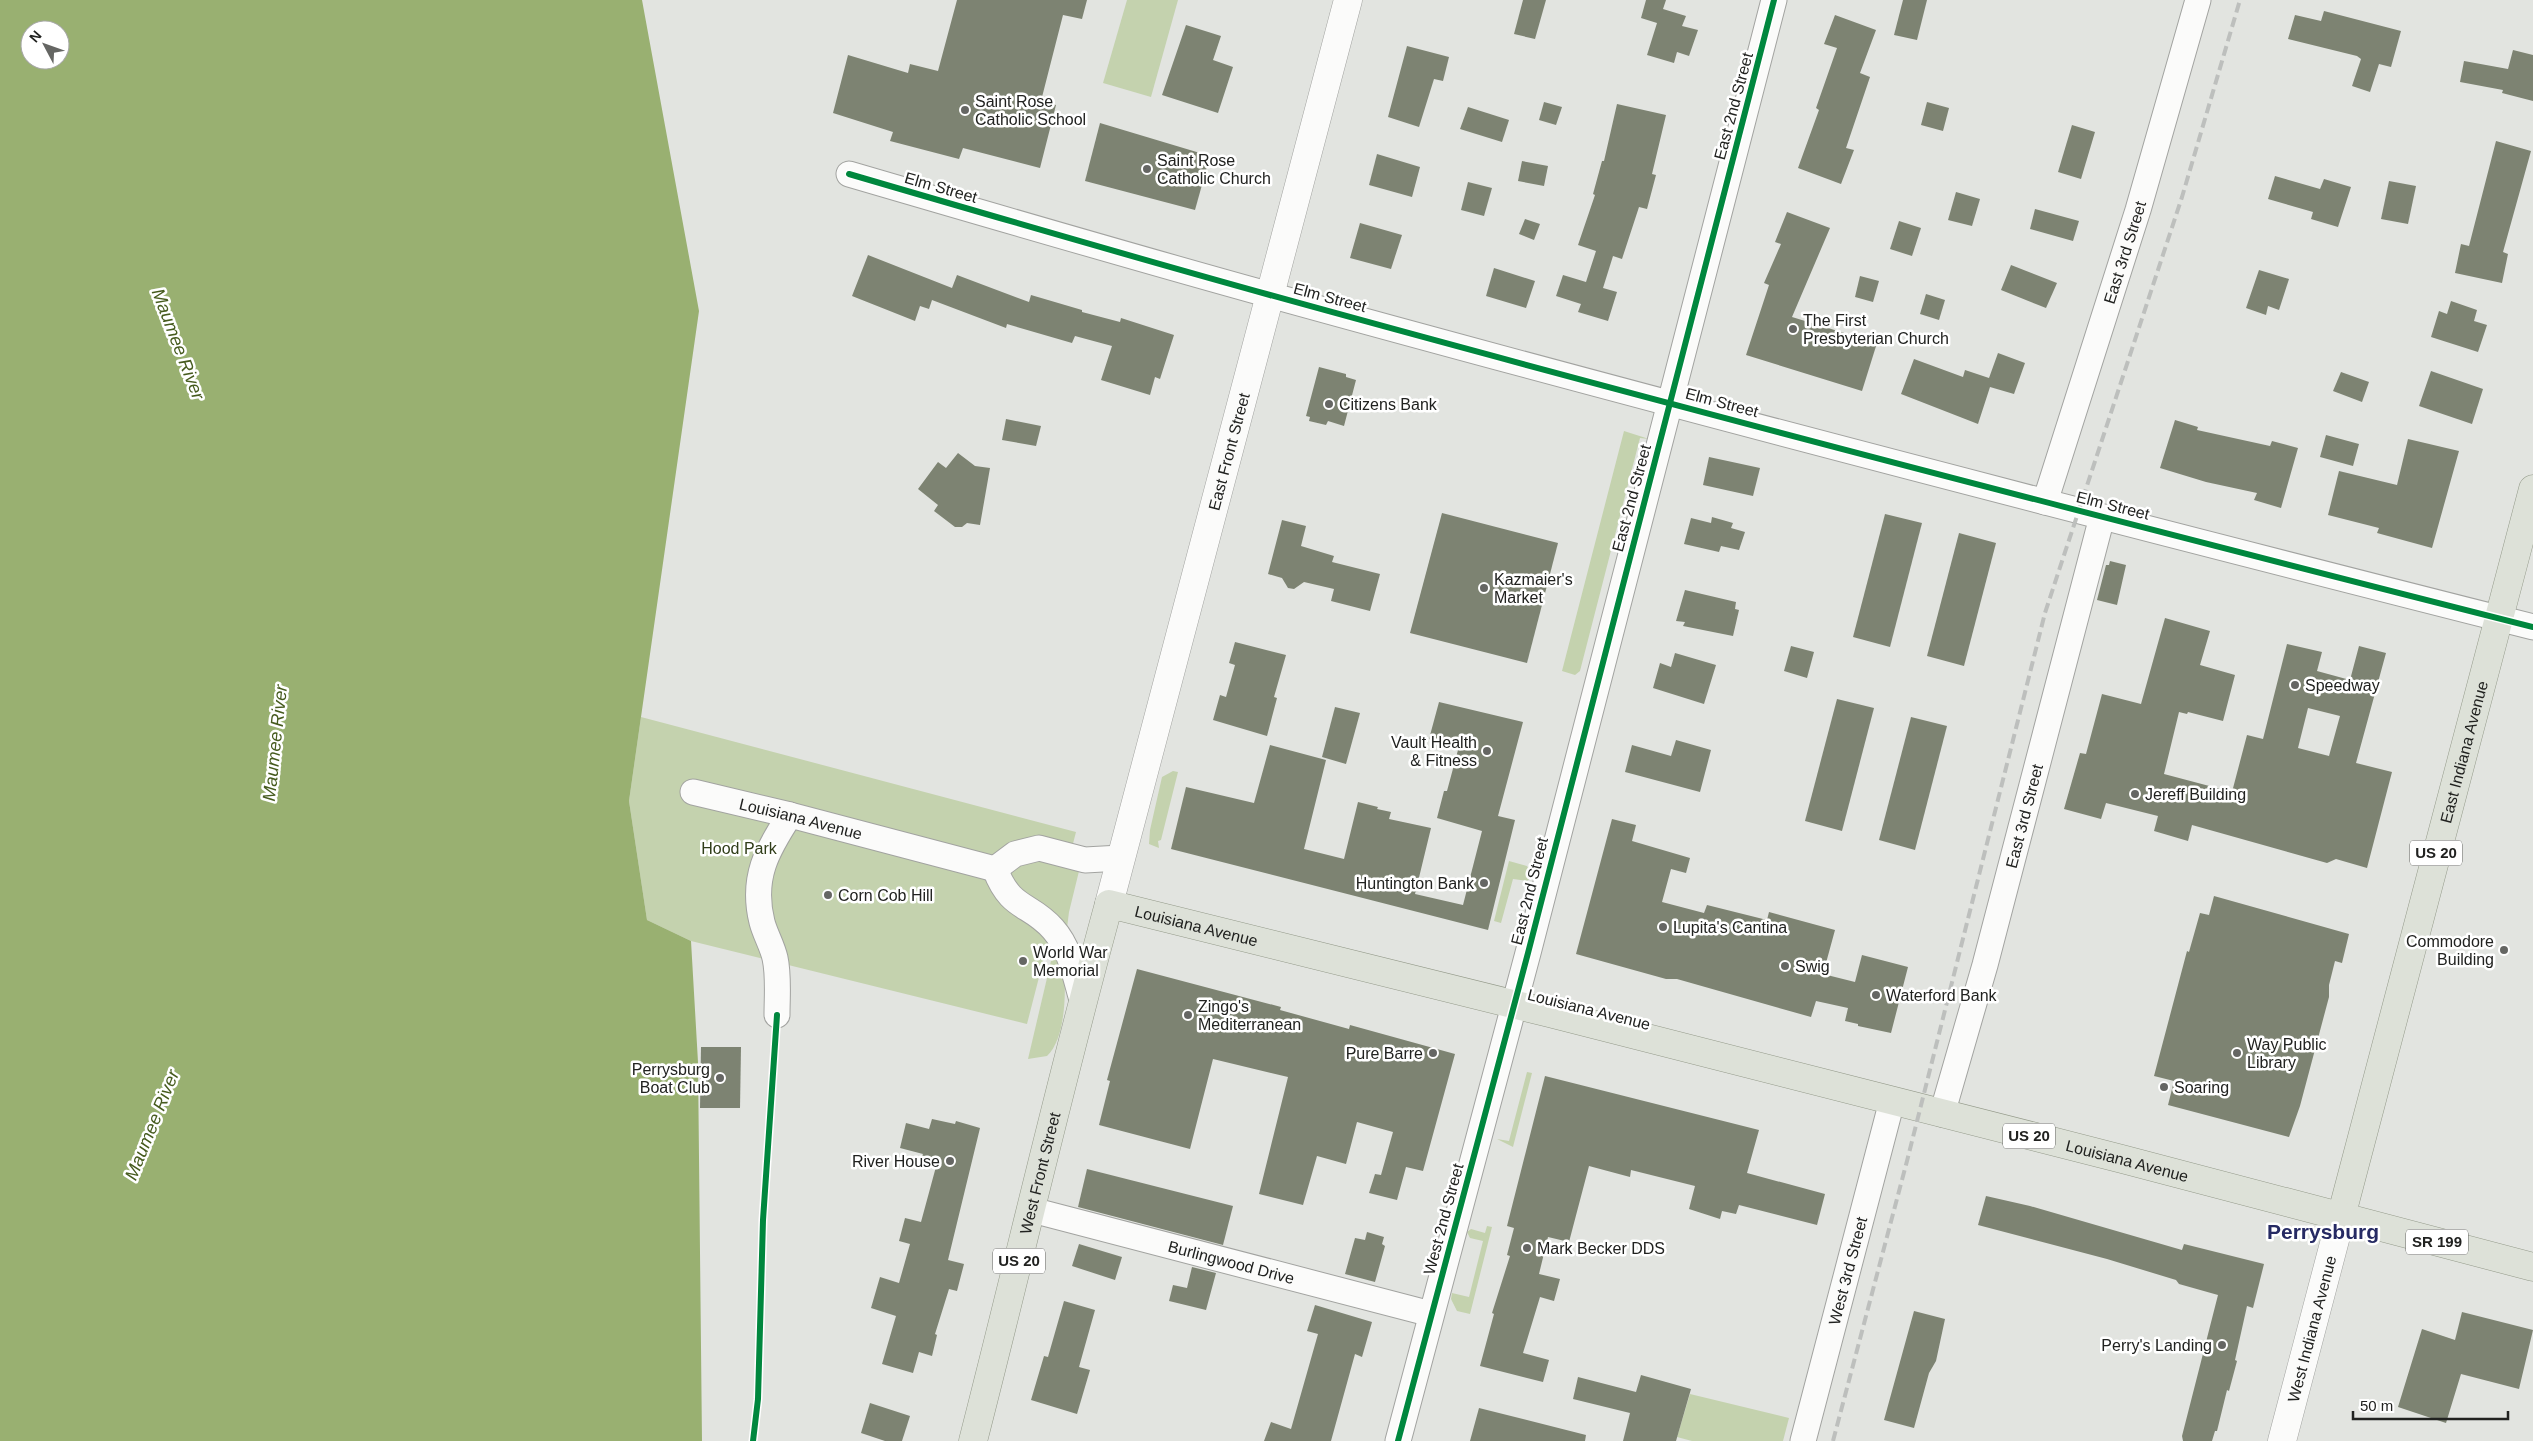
<svg xmlns="http://www.w3.org/2000/svg" width="2533" height="1441" font-family="Helvetica,sans-serif">
	<style>
		.green { fill: #c4d2ae }
		.water { fill: #99b071; fill-rule: evenodd }
		.building { fill: #7d8372; fill-rule: evenodd }
		.lines { fill: none; stroke-linecap: round; stroke-linejoin: round }
		.street-casing { stroke: #a2a3a0; stroke-width: 27 }
		.secondary-casing { stroke: #a2a3a0; stroke-width: 29 }
		.primary-casing { stroke: #949a8a; stroke-width: 29 }
		.street { stroke: #fbfbfa; stroke-width: 25 }
		.secondary { stroke: #fbfbfa; stroke-width: 28 }
		.primary { stroke: #dde1d8; stroke-width: 28 }
		.rail { stroke: #bdbfbd; stroke-width: 4; stroke-dasharray: 10 5; stroke-linecap: butt }
		.cycleway-casing { stroke: #fff; stroke-width: 9 }
		.cycleway { stroke: #00873e; stroke-width: 6 }
		.poi-dot { fill: #656663; stroke: #fff; stroke-width: 2 }
		.labels { text-anchor: middle; stroke-width: 5; stroke-linejoin: round; paint-order: stroke }
		.shield { fill: #fff; stroke: #646463; stroke-width: 1 }
		.shield-label { font-size: 15px; font-weight: bold; fill: #212220 }
		.poi-label { font-size: 16px; fill: #212220; stroke: #fff; text-anchor: start }
		.street-label { font-size: 16px; fill: #212220; stroke: #fff }
		.park-label { font-size: 16px; fill: #303d19; stroke: #fff }
		.water-label { font-size: 18px; font-style: italic; fill: #465b1e; stroke: #fff }
		.district-label { font-size: 21px; font-weight: bold; fill: #262a63; stroke: #fff }
	</style>
	<rect width="100%" height="100%" fill="#e2e4e0"/>
	<g class="green">
		<polygon points="1127,0 1178,0 1151,97 1103,83"/>
		<polygon points="1624,431 1649,439 1640,438 1580,671 1575,675 1562,671"/>
		<polygon points="641,717 1076,832 1068,863 1080,867 1069,912 1067,928 1054,920 1048,943 1053,946 1046,950 1027,1024 691,941 647,920 629,801"/>
		<polygon points="1173,771 1178,772 1161,840 1158,841 1159,848 1149,844 1150,830 1162,777"/>
		<polygon points="1509,861 1527,866 1532,877 1527,881 1513,879 1501,923 1494,921"/>
		<path d="M1063 955C1066 982 1068 1036 1047 1056L1028 1059 1051 961Z"/>
		<polygon points="1527,1072 1532,1073 1513,1147 1497,1139 1509,1141"/>
		<polygon points="1487,1226 1492,1227 1470,1314 1457,1311 1451,1299 1452,1293 1469,1297 1483,1241 1470,1238 1467,1232 1471,1229 1485,1233"/>
		<polygon points="1690,1394 1789,1418 1783,1441 1692,1441 1677,1437"/>
	</g>
	<path class="water" d="M0 0H642L699 311 629 801 647 920 691 941 698 1062 702 1441H0ZM30 30H60V60H30Z"/>
	<g class="building">
		<polygon points="957,0 1087,0 1082,19 1063,15 1041,101 1056,105 1040,168 963,148 959,159 890,141 893,132 833,113 848,55 908,73 910,64 938,71"/>
		<polygon points="1523,0 1546,0 1535,39 1514,34"/>
		<polygon points="1646,0 1666,0 1663,9 1686,16 1682,26 1698,30 1689,56 1677,52 1674,63 1647,55 1657,23 1641,18"/>
		<polygon points="1903,0 1927,0 1917,40 1894,35"/>
		<polygon points="2324,11 2401,31 2391,67 2379,64 2370,92 2352,86 2361,59 2357,56 2288,39 2295,15 2321,21"/>
		<polygon points="1835,15 1876,30 1860,73 1870,77 1846,148 1854,150 1841,184 1798,168 1819,110 1816,108 1837,48 1824,44"/>
		<polygon points="1186,25 1221,36 1213,60 1233,67 1218,113 1162,95"/>
		<polygon points="1407,46 1449,57 1443,81 1434,79 1419,127 1388,117"/>
		<polygon points="2513,50 2533,55 2533,101 2502,93 2503,90 2460,82 2464,61 2508,69"/>
		<polygon points="1544,102 1562,107 1556,125 1539,120"/>
		<polygon points="1927,102 1949,108 1943,131 1921,125"/>
		<polygon points="1617,104 1666,115 1652,174 1656,175 1647,209 1639,207 1622,259 1613,256 1603,288 1617,292 1608,321 1578,312 1581,304 1556,296 1563,275 1586,282 1596,251 1578,245 1595,195 1593,194 1602,161 1604,161"/>
		<polygon points="1468,107 1509,120 1502,142 1460,129"/>
		<polygon points="1100,123 1210,156 1195,210 1085,181"/>
		<polygon points="2072,125 2095,132 2081,179 2058,172"/>
		<polygon points="2496,141 2531,151 2503,252 2508,254 2502,283 2455,273 2461,244 2469,246"/>
		<polygon points="1377,154 1420,167 1412,197 1369,185"/>
		<polygon points="1522,161 1548,166 1544,186 1518,181"/>
		<polygon points="2275,176 2320,189 2324,179 2351,187 2338,227 2311,219 2313,212 2268,199"/>
		<polygon points="2389,181 2416,186 2408,224 2381,219"/>
		<polygon points="1468,182 1492,188 1484,216 1461,210"/>
		<polygon points="1956,192 1980,199 1972,226 1948,220"/>
		<polygon points="2035,209 2079,221 2073,241 2030,229"/>
		<polygon points="1787,212 1830,228 1792,317 1877,343 1862,391 1746,355 1769,285 1764,283 1781,244 1775,242"/>
		<polygon points="1525,219 1540,224 1534,240 1519,234"/>
		<polygon points="1899,221 1921,228 1912,256 1890,249"/>
		<polygon points="1360,223 1402,235 1391,269 1350,258"/>
		<polygon points="868,255 952,288 957,275 1029,302 1031,295 1082,310 1082,312 1120,322 1121,318 1174,335 1160,379 1155,377 1150,395 1101,380 1112,346 1075,336 1072,343 1007,324 1006,328 932,300 929,309 920,306 915,321 852,296"/>
		<polygon points="2011,265 2057,283 2046,308 2001,290"/>
		<polygon points="1494,268 1535,281 1526,308 1486,296"/>
		<polygon points="2259,270 2289,279 2279,310 2268,306 2266,315 2246,308"/>
		<polygon points="1860,276 1879,281 1873,302 1855,297"/>
		<polygon points="1926,294 1945,300 1939,320 1920,314"/>
		<polygon points="2451,301 2477,310 2474,321 2487,325 2478,352 2431,337 2439,311 2447,314"/>
		<polygon points="1998,353 2025,363 2014,394 1990,387 1978,424 1901,394 1914,359 1963,377 1965,370 1989,378"/>
		<polygon points="1319,367 1346,374 1346,377 1356,380 1344,426 1328,421 1326,425 1309,421 1310,417 1306,416"/>
		<polygon points="2431,371 2483,389 2472,424 2419,406"/>
		<polygon points="2341,372 2369,382 2362,402 2333,391"/>
		<polygon points="1006,419 1041,426 1036,446 1002,440"/>
		<polygon points="2175,420 2198,427 2197,430 2270,446 2272,441 2298,448 2281,508 2254,500 2257,493 2206,482 2160,468"/>
		<polygon points="2326,435 2359,444 2353,466 2320,457"/>
		<polygon points="2408,439 2459,451 2432,548 2377,533 2379,528 2328,515 2339,471 2397,485"/>
		<polygon points="958,453 975,466 990,468 980,525 967,523 962,527 955,527 934,511 938,505 918,489 938,462 946,468"/>
		<polygon points="1709,457 1760,468 1753,496 1703,485"/>
		<polygon points="1442,513 1558,543 1527,663 1410,633"/>
		<polygon points="1885,514 1922,523 1890,647 1853,637"/>
		<polygon points="1712,517 1733,523 1731,528 1745,532 1739,550 1721,546 1719,552 1684,544 1691,518 1711,523"/>
		<polygon points="1282,520 1306,526 1301,546 1334,556 1332,562 1380,574 1370,611 1331,601 1334,589 1304,582 1294,589 1288,588 1282,578 1268,574"/>
		<polygon points="1959,533 1996,543 1964,666 1927,656"/>
		<polygon points="2110,561 2126,565 2117,605 2097,600 2106,565 2109,565"/>
		<polygon points="1685,590 1736,602 1735,609 1739,610 1733,636 1683,626 1685,622 1676,621"/>
		<path d="M2165 618 2210 631 2200 665 2235 675 2223 721 2188 712 2187 714 2179 712 2164 774 2232 792 2247 735 2263 739 2287 644 2322 652 2317 671 2350 680 2359 646 2386 653 2356 763 2392 772 2367 868 2336 859 2327 863 2192 825 2188 841 2154 831 2158 816 2106 803 2101 819 2064 809 2080 753 2086 754 2102 694 2141 704ZM2308 708 2340 716 2329 756 2298 748Z"/>
		<polygon points="1235,642 1286,655 1274,697 1277,698 1267,736 1213,720 1220,695 1226,697 1235,665 1229,663"/>
		<polygon points="1791,646 1814,652 1807,678 1784,671"/>
		<polygon points="1675,653 1716,665 1704,704 1653,688 1660,663 1671,667"/>
		<polygon points="1837,699 1874,708 1842,831 1805,821"/>
		<polygon points="1439,702 1523,722 1498,816 1515,820 1488,930 1171,849 1186,787 1254,803 1270,745 1326,760 1304,849 1344,859 1358,802 1378,807 1377,809 1391,812 1389,819 1431,828 1415,894 1463,905 1482,831 1437,818 1444,791 1447,791 1458,750 1456,749 1456,747 1429,739"/>
		<polygon points="1335,707 1360,713 1346,764 1322,757"/>
		<polygon points="1911,717 1947,726 1915,850 1879,840"/>
		<polygon points="1676,740 1711,750 1700,792 1625,772 1632,745 1671,756"/>
		<polygon points="1612,819 1636,825 1632,841 1690,858 1686,873 1671,869 1662,902 1704,913 1707,905 1767,920 1769,912 1835,930 1823,974 1855,982 1862,955 1908,967 1891,1033 1858,1026 1858,1024 1845,1021 1848,1008 1816,1001 1811,1017 1677,979 1666,979 1576,954"/>
		<polygon points="2214,896 2349,934 2342,963 2335,961 2329,985 2329,997 2300,1106 2289,1137 2168,1105 2174,1081 2154,1076 2187,951 2189,952 2200,913 2209,915"/>
		<polygon points="1137,969 1281,1007 1280,1010 1349,1029 1350,1025 1455,1054 1423,1171 1406,1167 1397,1200 1369,1193 1375,1174 1381,1175 1393,1132 1357,1122 1346,1164 1317,1156 1303,1205 1259,1194 1288,1077 1213,1059 1190,1149 1099,1125 1110,1081 1107,1080"/>
		<polygon points="701,1047 741,1047 740,1108 700,1108"/>
		<polygon points="1545,1076 1759,1130 1747,1173 1825,1194 1817,1225 1739,1205 1736,1214 1722,1211 1720,1219 1689,1209 1695,1186 1631,1170 1630,1177 1589,1166 1569,1242 1548,1237 1539,1274 1560,1279 1554,1301 1540,1297 1523,1353 1549,1360 1543,1382 1480,1366 1494,1314 1492,1313 1510,1256 1507,1255 1514,1228 1507,1226"/>
		<polygon points="932,1119 955,1124 956,1121 980,1128 948,1260 964,1264 957,1291 949,1289 935,1334 937,1335 932,1356 919,1352 913,1373 882,1364 896,1316 871,1308 880,1277 899,1283 910,1244 899,1241 905,1218 921,1222 937,1163 921,1158 923,1154 900,1148 906,1123 929,1129"/>
		<polygon points="1087,1169 1233,1206 1223,1245 1078,1207"/>
		<polygon points="1986,1196 2030,1206 2182,1250 2184,1244 2264,1264 2253,1308 2247,1306 2235,1360 2237,1361 2229,1391 2227,1390 2217,1431 2215,1431 2212,1441 2183,1441 2182,1436 2218,1295 2179,1284 2176,1280 2107,1259 1978,1225"/>
		<polygon points="1367,1232 1384,1237 1382,1244 1385,1246 1375,1282 1345,1274 1355,1238 1365,1240"/>
		<polygon points="1079,1244 1122,1257 1115,1280 1072,1266"/>
		<polygon points="1192,1267 1216,1273 1206,1310 1169,1301 1173,1285 1187,1288"/>
		<polygon points="1064,1301 1095,1310 1079,1367 1090,1370 1077,1414 1031,1400 1044,1356 1048,1357"/>
		<polygon points="1315,1305 1372,1322 1362,1357 1355,1354 1331,1441 1264,1441 1271,1422 1291,1429 1318,1334 1307,1331"/>
		<polygon points="1914,1311 1945,1319 1936,1361 1929,1373 1914,1428 1884,1420"/>
		<polygon points="2462,1312 2533,1330 2519,1389 2461,1374 2446,1423 2398,1407 2422,1329 2455,1340"/>
		<polygon points="1641,1375 1691,1389 1676,1441 1623,1441 1630,1413 1573,1399 1578,1377 1636,1392"/>
		<polygon points="870,1403 910,1416 902,1441 885,1441 861,1433"/>
		<polygon points="1479,1408 1586,1435 1585,1441 1470,1441"/>
	</g>
	<g class="lines">
		<defs>
			<g id="street">
				<path d="M849 174C989 215 1129 256 1270 295 1689 411 2111 520 2533 627"/>
				<path id="s1" d="M2045 502 2138 210 2198 0"/>
				<path id="s2" d="M693 792 790 815 995 869"/>
				<path d="M995 869C1011 911 1029 902 1053 929 1070 948 1075 976 1082 1000"/>
				<polyline points="995,869 1015,854 1039,848 1085,860 1121,858"/>
				<path d="M777 1015C777 996 779 976 775 958 772 945 765 934 762 922 751 878 767 850 790 815"/>
				<path id="s3" d="M1942 1114 1985 965 2102 517"/>
				<path id="s4" d="M1032 1210 1431 1314"/>
				<polyline points="1398,1441 1528,953 1774,0"/>
				<path id="s5" d="M1803 1441 1892 1101"/>
			</g>
			<g id="secondary">
				<path id="s6" d="M1109 904 1348 0"/>
				<path id="s7" d="M2282 1441 2341 1217"/>
			</g>
			<g id="primary">
				<path id="s8" d="M2341 1217 2533 489"/>
				<path id="s9" d="M973 1441C1019 1262 1060 1082 1109 904L1549 1013 2122 1159 2533 1267"/>
			</g>
		</defs>
		<use href="#street" class="street-casing"/>
		<use href="#secondary" class="secondary-casing"/>
		<use href="#primary" class="primary-casing"/>
		<use href="#street" class="street"/>
		<use href="#secondary" class="secondary"/>
		<use href="#primary" class="primary"/>
		<polyline class="rail" points="1833,1441 1907,1161 2045,613 2182,197 2240,0"/>
		<defs>
			<g id="cycleway">
				<path d="M849 174C989 215 1129 256 1270 295 1689 411 2111 520 2533 627"/>
				<polyline points="753,1441 758,1399 763,1220 777,1015"/>
				<polyline points="1398,1441 1528,953 1774,0"/>
			</g>
		</defs>
		<use href="#cycleway" class="cycleway-casing"/>
		<use href="#cycleway" class="cycleway"/>
	</g>
	<g class="poi-dot">
		<circle cx="965" cy="110" r="5"/>
		<circle cx="1147" cy="169" r="5"/>
		<circle cx="1793" cy="329" r="5"/>
		<circle cx="1329" cy="404" r="5"/>
		<circle cx="1484" cy="588" r="5"/>
		<circle cx="2295" cy="685" r="5"/>
		<circle cx="1487" cy="751" r="5"/>
		<circle cx="2135" cy="794" r="5"/>
		<circle cx="1484" cy="883" r="5"/>
		<circle cx="828" cy="895" r="5"/>
		<circle cx="1663" cy="927" r="5"/>
		<circle cx="2504" cy="950" r="5"/>
		<circle cx="1023" cy="961" r="5"/>
		<circle cx="1785" cy="966" r="5"/>
		<circle cx="1876" cy="995" r="5"/>
		<circle cx="1188" cy="1015" r="5"/>
		<circle cx="1433" cy="1053" r="5"/>
		<circle cx="2237" cy="1053" r="5"/>
		<circle cx="720" cy="1078" r="5"/>
		<circle cx="2164" cy="1087" r="5"/>
		<circle cx="950" cy="1161" r="5"/>
		<circle cx="1527" cy="1248" r="5"/>
		<circle cx="2222" cy="1345" r="5"/>
	</g>
	<g class="labels">
		<g class="shield">
			<rect x="2410" y="840.5" width="52" height="25" rx="4"/>
			<rect x="2003" y="1123.5" width="52" height="25" rx="4"/>
			<rect x="2406" y="1229.5" width="62" height="25" rx="4"/>
			<rect x="993" y="1248.5" width="52" height="25" rx="4"/>
		</g>
		<g class="shield-label">
			<text x="2436" y="858">US 20</text>
			<text x="2029" y="1141">US 20</text>
			<text x="2437" y="1247">SR 199</text>
			<text x="1019" y="1266">US 20</text>
		</g>
		<g class="poi-label">
			<text x="975" y="107">Saint Rose<tspan x="975" dy="18">Catholic School</tspan></text>
			<text x="1157" y="166">Saint Rose<tspan x="1157" dy="18">Catholic Church</tspan></text>
			<text x="1803" y="326">The First<tspan x="1803" dy="18">Presbyterian Church</tspan></text>
			<text x="1339" y="410">Citizens Bank</text>
			<text x="1494" y="585">Kazmaier's<tspan x="1494" dy="18">Market</tspan></text>
			<text x="2305" y="691">Speedway</text>
			<text x="1477" y="748" text-anchor="end">Vault Health<tspan x="1477" dy="18">&amp; Fitness</tspan></text>
			<text x="2145" y="800">Jereff Building</text>
			<text x="1474" y="889" text-anchor="end">Huntington Bank</text>
			<text x="838" y="901">Corn Cob Hill</text>
			<text x="1673" y="933">Lupita's Cantina</text>
			<text x="2494" y="947" text-anchor="end">Commodore<tspan x="2494" dy="18">Building</tspan></text>
			<text x="1033" y="958">World War<tspan x="1033" dy="18">Memorial</tspan></text>
			<text x="1795" y="972">Swig</text>
			<text x="1886" y="1001">Waterford Bank</text>
			<text x="1198" y="1012">Zingo's<tspan x="1198" dy="18">Mediterranean</tspan></text>
			<text x="2247" y="1050">Way Public<tspan x="2247" dy="18">Library</tspan></text>
			<text x="1423" y="1059" text-anchor="end">Pure Barre</text>
			<text x="710" y="1075" text-anchor="end">Perrysburg<tspan x="710" dy="18">Boat Club</tspan></text>
			<text x="2174" y="1093">Soaring</text>
			<text x="940" y="1167" text-anchor="end">River House</text>
			<text x="1537" y="1254">Mark Becker DDS</text>
			<text x="2212" y="1351" text-anchor="end">Perry's Landing</text>
		</g>
		<g class="street-label">
			<text transform="translate(1733 106) rotate(-75)" y="6">East 2nd Street</text>
			<text transform="translate(941 187) rotate(16)" y="6">Elm Street</text>
			<text dy="6" stroke="none"><textPath href="#s1" startOffset="262">East 3rd Street</textPath></text>
			<text transform="translate(1330 297) rotate(15)" y="6">Elm Street</text>
			<text transform="translate(1722 402) rotate(15)" y="6">Elm Street</text>
			<text dy="6" stroke="none"><textPath href="#s6" startOffset="468">East Front Street</textPath></text>
			<text transform="translate(1631 498) rotate(-75)" y="6">East 2nd Street</text>
			<text transform="translate(2113 505) rotate(14)" y="6">Elm Street</text>
			<text dy="6" stroke="none"><textPath href="#s8" startOffset="481">East Indiana Avenue</textPath></text>
			<text dy="6" stroke="none"><textPath href="#s3" startOffset="309">East 3rd Street</textPath></text>
			<text dy="6" stroke="none"><textPath href="#s2" startOffset="111">Louisiana Avenue</textPath></text>
			<text transform="translate(1529 891) rotate(-76)" y="6">East 2nd Street</text>
			<text dy="6" stroke="none"><textPath href="#s9" startOffset="644">Louisiana Avenue</textPath></text>
			<text transform="translate(1589 1009) rotate(14)" y="6">Louisiana Avenue</text>
			<text dy="6" stroke="none"><textPath href="#s9" startOffset="1604">Louisiana Avenue</textPath></text>
			<text dy="6" stroke="none"><textPath href="#s9" startOffset="276">West Front Street</textPath></text>
			<text transform="translate(1443 1219) rotate(-75)" y="6">West 2nd Street</text>
			<text dy="6" stroke="none"><textPath href="#s4" startOffset="206">Burlingwood Drive</textPath></text>
			<text dy="6" stroke="none"><textPath href="#s5" startOffset="176">West 3rd Street</textPath></text>
			<text dy="6" stroke="none"><textPath href="#s7" startOffset="116">West Indiana Avenue</textPath></text>
		</g>
		<g class="park-label">
			<text x="739" y="854">Hood Park</text>
		</g>
		<g class="water-label">
			<text transform="translate(178 344) rotate(69)" y="6">Maumee River</text>
			<text transform="translate(275 743) rotate(-84)" y="6">Maumee River</text>
			<text transform="translate(152 1125) rotate(-68)" y="6">Maumee River</text>
		</g>
		<g class="district-label">
			<text x="2323" y="1239">Perrysburg</text>
		</g>
	</g>
	<g transform="translate(45 45) rotate(311)"><circle r="24" fill="#ffffff" stroke="#a6a7a6"/>
	<path d="M0-4L9 19L0 12L-9 19Z" fill="#656663"/>
	<text y="-8" font-size="14" font-weight="bold" text-anchor="middle" fill="#212220">N</text>
	</g>
	<path d="M2353 1411v8h155v-8" fill="none" stroke="#212220" stroke-width="2.5"/>
	<text x="2360" y="1411" font-size="15" fill="#212220" stroke="#ffffff" stroke-width="4" paint-order="stroke">50 m</text>
</svg>
